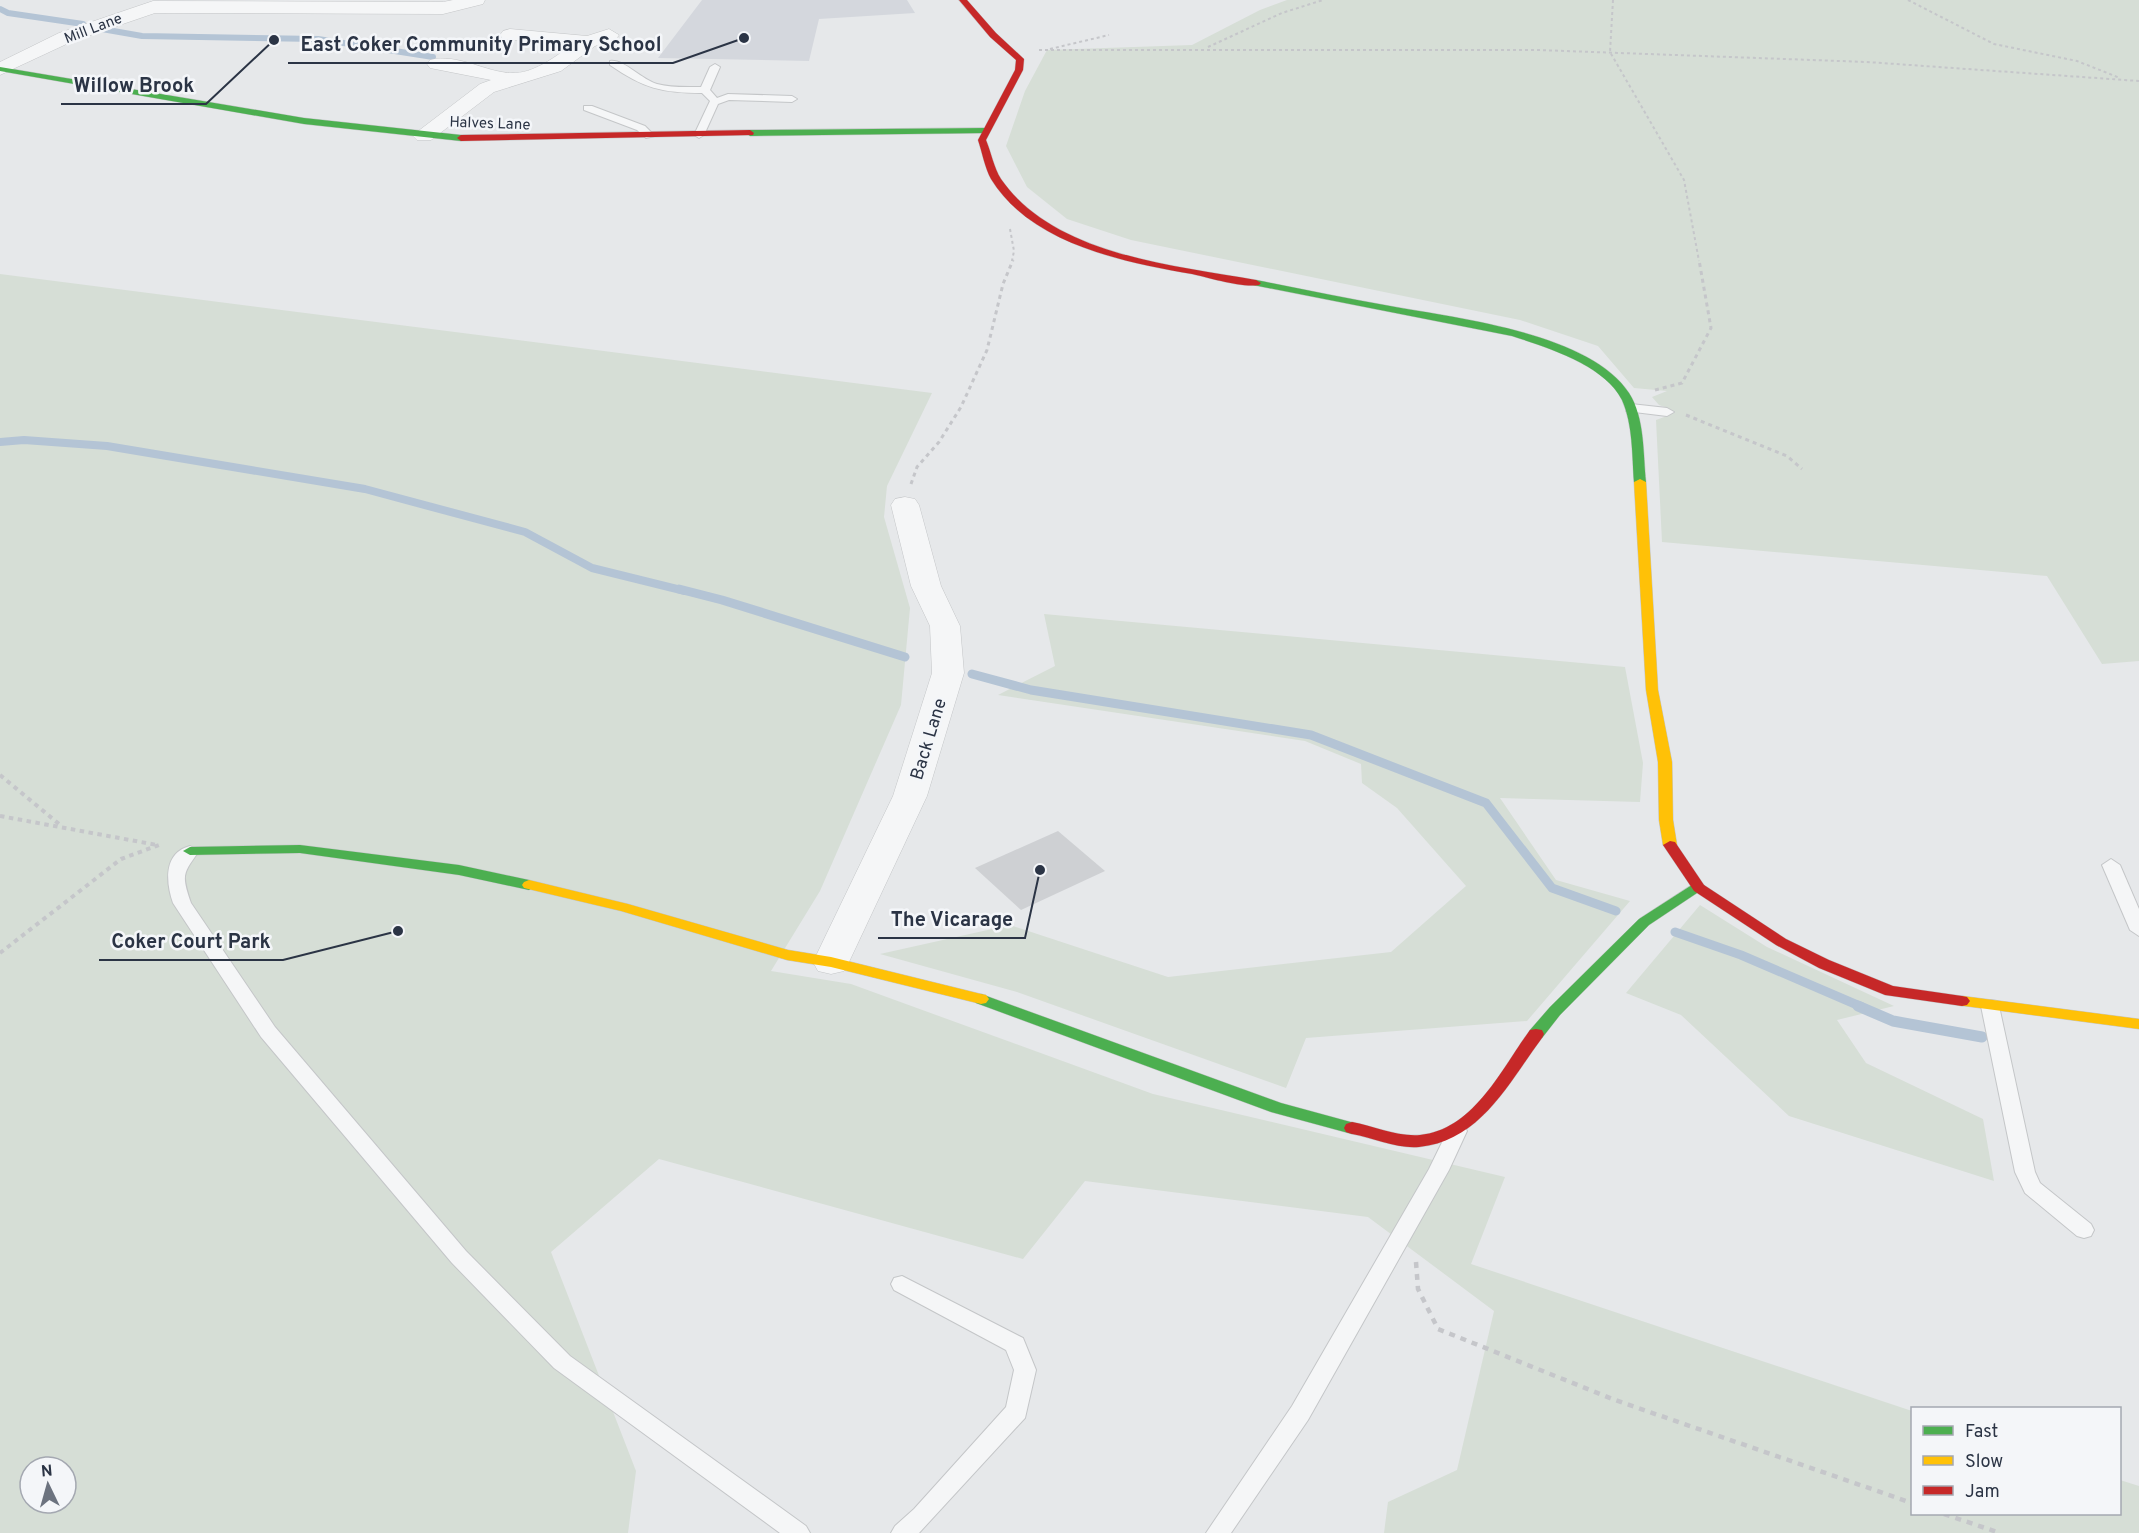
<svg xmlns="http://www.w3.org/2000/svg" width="2139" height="1533" font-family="Overpass,sans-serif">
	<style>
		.built { fill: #d4d7dd }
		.green { fill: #d6ded6; fill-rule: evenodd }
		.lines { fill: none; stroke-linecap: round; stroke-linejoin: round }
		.stream-far3 { stroke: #b4c4d5; stroke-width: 6 }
		.stream-far2 { stroke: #b4c4d5; stroke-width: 8 }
		.stream-far1 { stroke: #b4c4d5; stroke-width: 9 }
		.stream { stroke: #b4c4d5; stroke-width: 11 }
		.building { fill: #ced0d3 }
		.lane-casing { stroke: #c4c6c8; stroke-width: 2 }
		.street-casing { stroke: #c4c6c8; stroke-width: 1 }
		.fast-casing { stroke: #c4c6c8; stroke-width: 1 }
		.slow-casing { stroke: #c4c6c8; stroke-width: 1 }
		.jam-casing { stroke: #c4c6c8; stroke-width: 1 }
		.path-far3 { stroke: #c5c6ca; stroke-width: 2; stroke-dasharray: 3 3; stroke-linecap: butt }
		.path-far2 { stroke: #c5c6ca; stroke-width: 3; stroke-dasharray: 4 4; stroke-linecap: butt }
		.path-far1 { stroke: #c5c6ca; stroke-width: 4; stroke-dasharray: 4.5 4.5; stroke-linecap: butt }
		.path { stroke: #c5c6ca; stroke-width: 4.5; stroke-dasharray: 6 6; stroke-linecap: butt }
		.lane { fill: #f5f6f7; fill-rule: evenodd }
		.street { fill: #f5f6f7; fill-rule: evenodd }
		.fast { fill: #4caf50; fill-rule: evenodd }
		.slow { fill: #ffc107; fill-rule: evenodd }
		.jam { fill: #c62828; fill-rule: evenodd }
		.labels { text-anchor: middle; stroke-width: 5; stroke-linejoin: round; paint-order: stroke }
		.far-street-label { font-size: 15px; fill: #2b3445; stroke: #f4f6f9 }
		.street-label { font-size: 18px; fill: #2b3445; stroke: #f4f6f9 }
		.leader { fill: none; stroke: #2b3445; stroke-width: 2 }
		.callout-dot { fill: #2b3445; stroke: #f4f6f9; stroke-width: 2 }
		.callout-label { font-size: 20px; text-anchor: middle; font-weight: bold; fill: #2b3445; stroke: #f4f6f9; stroke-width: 5; stroke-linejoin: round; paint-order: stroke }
	</style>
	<rect width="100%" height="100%" fill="#e6e8ea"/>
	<polygon class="built" points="702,0 907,0 915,13 819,19 809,61 658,58"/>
	<g class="green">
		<polygon points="1287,0 2139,0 2139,661 2102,664 2047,576 1662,542 1656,420 1667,416 1668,408 1659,405 1652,397 1667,391 1634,388 1598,346 1520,320 1131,240 1067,219 1027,187 1006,146 1025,91 1047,50 1192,45 1260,10"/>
		<path d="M0 274 932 393 887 486 884 517 910 608 901 705 820 891 771 971 851 984 1153 1094 1505 1177 1471 1264 1912 1411V1514H2120V1480L2139 1486V1533H1384L1388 1502 1457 1470 1494 1311 1368 1217 1085 1181 1023 1259 659 1159 551 1252 636 1471 628 1533H0ZM30 1467H66V1503H30Z"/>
		<polygon points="1044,614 1625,667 1643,763 1640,802 1500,798 1556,880 1630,901 1527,1021 1306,1038 1286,1088 1017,992 880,954 1010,925 1168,977 1391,952 1466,886 1397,808 1362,783 1361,764 1305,741 998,695 1055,666"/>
		<polygon points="1700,905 1767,947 1894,1006 1837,1020 1866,1063 1983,1119 1994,1181 1789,1116 1681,1015 1626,993"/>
	</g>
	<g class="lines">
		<g class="stream-far3">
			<polyline points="0,9 8,13 83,24"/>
			<polyline points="102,29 142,36 318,39 433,57"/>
		</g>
		<polyline class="stream-far2" points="0,442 24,440 107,446 365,489 525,532 592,568 685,591"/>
		<g class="stream-far1">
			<polyline points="679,589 722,600 905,657"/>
			<polyline points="972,674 1031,690 1311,735 1486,803 1552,888 1616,911"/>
			<polyline points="1675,932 1741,955 1862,1007"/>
		</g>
		<polyline class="stream" points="1858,1006 1893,1021 1982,1037"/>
	</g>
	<polygon class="building" points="1058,831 1105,871 1021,910 975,868"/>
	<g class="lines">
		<defs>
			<g id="lane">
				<path d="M610 61C624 59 642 80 657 84 671 88 687 87 701 87L710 67 715 64 720 67 710 90 717 98 728 94 792 96 797 99 792 102 729 100 718 104 704 135 699 138 694 135 710 101 702 93C662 93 643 88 610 65Z"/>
				<polygon points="584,106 592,106 645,126 655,136 646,138 637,130 584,110"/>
				<polygon points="1631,404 1667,408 1674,412 1667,416 1626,411 1626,405"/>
				<path d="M190 846 199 851C183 874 181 874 191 903L275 1027 466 1251 570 1356 806 1526 810 1533H780L554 1368 452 1263 261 1037 173 903C166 883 163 853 190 846Z"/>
				<polygon points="2111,859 2120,865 2139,909 2139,936 2130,930 2102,865"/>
				<polygon points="1990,1000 1997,1001 1999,1006 2035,1172 2040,1183 2091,1224 2094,1230 2091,1236 2084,1238 2077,1236 2025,1193 2015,1172 1981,1006 1983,1001"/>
				<polygon points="1457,1124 1464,1126 1467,1131 1449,1170 1308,1420 1231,1533 1206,1533 1292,1406 1429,1169 1450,1126"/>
				<polygon points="902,1276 1023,1338 1036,1370 1025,1418 919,1533 891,1533 895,1526 914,1509 1006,1407 1014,1370 1006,1350 894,1290 891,1284 894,1278"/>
			</g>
			<g id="street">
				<polygon points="453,0 485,0 483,4 443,14 155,13 73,41 0,75 0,62 59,33 153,1 443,2"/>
				<path d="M510 29 587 36 609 29 619 35 616 39 595 46 561 71 494 92 431 140H417L413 136 417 132 480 84 491 80 430 68 427 64 430 60C458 53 487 73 512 73 532 74 554 58 570 46L503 39 500 35 503 31Z"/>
				<polygon points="905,497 915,499 919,505 941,586 960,626 964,673 927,796 849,962 844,971 831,974 818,971 813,962 893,796 932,673 930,626 911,586 891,505 895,499"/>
			</g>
			<g id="fast">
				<polygon points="0,67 304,118 461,135 465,138 461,141 304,124 0,71"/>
				<polygon points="985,128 989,131 988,133 750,136 746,133 750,130"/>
				<path d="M1256 280C1301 289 1345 298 1390 306 1456 318 1590 333 1629 393 1645 418 1643 454 1646 482L1640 485 1634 482C1632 455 1633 425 1622 400 1605 365 1546 347 1512 336L1253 285 1251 283Z"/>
				<polygon points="300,845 459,865 529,880 536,885 529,890 459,875 300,853 190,855 183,851 190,847"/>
				<polygon points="1698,881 1705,886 1703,889 1649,925 1560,1015 1542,1038 1530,1038 1528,1034 1530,1030 1550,1007 1639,919"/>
				<polygon points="981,994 1281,1103 1358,1124 1360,1128 1358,1132 1352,1134 1271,1112 976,1003 973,999 976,995"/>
			</g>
			<g id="slow">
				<polygon points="1640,479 1646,482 1658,690 1672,762 1673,820 1677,845 1670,849 1663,845 1659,820 1658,762 1646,690 1634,482"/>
				<polygon points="529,880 628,904 788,950 831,957 981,994 986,995 989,999 986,1003 981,1004 831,967 787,960 621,911 524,888 522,885 524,882"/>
				<polygon points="1962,996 2139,1019 2139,1029 1957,1005 1954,1001 1957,997"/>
			</g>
			<g id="jam">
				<path d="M959 0H967L996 33 1024 59 1023 70 986 140C991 152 994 168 1001 179 1054 255 1172 265 1256 280L1261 283 1259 285C1242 288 1210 278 1192 274 1123 262 1031 244 991 179 985 168 982 152 978 140L1015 70 1016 60 990 37Z"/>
				<polygon points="750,130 754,133 753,135 461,141 457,138 461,135"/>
				<polygon points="1670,841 1675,842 1704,885 1786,939 1829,960 1893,986 1962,996 1967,997 1970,1001 1967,1005 1962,1006 1885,995 1819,968 1776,945 1694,891 1663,845"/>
				<path d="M1536 1029 1542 1030 1544 1034 1542 1038C1509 1082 1481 1141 1419 1147 1398 1149 1373 1138 1352 1134L1346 1132 1344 1128 1346 1124 1352 1122C1373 1126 1398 1137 1420 1135 1474 1130 1502 1068 1530 1030Z"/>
			</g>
		</defs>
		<use href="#lane" class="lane-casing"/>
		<use href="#street" class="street-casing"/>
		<use href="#fast" class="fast-casing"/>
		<use href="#slow" class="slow-casing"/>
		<use href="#jam" class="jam-casing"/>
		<g class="path-far3">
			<polyline points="1613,0 1610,52 1684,180 1699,261"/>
			<polyline points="1908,0 1994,44 2077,61 2120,78"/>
			<polyline points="1208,47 1282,13 1323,0"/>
			<polyline points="1050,49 1109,35"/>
			<polyline points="1039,50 1538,50 1867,62 2139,81"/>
			<polyline points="1010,229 1014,251 1012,261"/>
		</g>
		<g class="path-far2">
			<polyline points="1655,390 1682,383 1711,328 1699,260"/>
			<polyline points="1686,415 1787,456 1802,469"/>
			<polyline points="911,484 917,467 939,442 961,407 987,350 1003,284 1013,260"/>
		</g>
		<g class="path-far1">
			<polyline points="0,775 59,824"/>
			<polyline points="0,816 157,845"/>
			<polyline points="0,953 121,859 159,845"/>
		</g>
		<g class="path">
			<polyline points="1416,1262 1418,1289 1438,1329 1615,1400 1912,1503"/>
			<polyline points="1944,1514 2000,1533"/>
		</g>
		<use href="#lane" class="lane"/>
		<use href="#street" class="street"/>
		<use href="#fast" class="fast"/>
		<use href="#slow" class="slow"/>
		<use href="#jam" class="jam"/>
	</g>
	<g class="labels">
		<g class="far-street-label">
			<text transform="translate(93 28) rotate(-21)" y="5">Mill Lane</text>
			<text transform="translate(490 123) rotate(2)" y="5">Halves Lane</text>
		</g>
		<g class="street-label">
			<text transform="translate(928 739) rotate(-73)" y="6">Back Lane</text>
		</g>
	</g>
	<path class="leader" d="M744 38L673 63H288M274 40L206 104H61M1040 870L1025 938H878M398 931L283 960H99"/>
	<g class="callout-dot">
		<circle cx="744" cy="38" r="6"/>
		<circle cx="274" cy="40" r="6"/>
		<circle cx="1040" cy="870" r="6"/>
		<circle cx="398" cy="931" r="6"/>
	</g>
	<g class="callout-label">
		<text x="481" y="51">East Coker Community Primary School</text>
		<text x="134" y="92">Willow Brook</text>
		<text x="952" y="926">The Vicarage</text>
		<text x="191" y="948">Coker Court Park</text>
	</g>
	<rect x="1911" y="1407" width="210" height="108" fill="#f4f6f9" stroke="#a4a8b1" stroke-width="1.5"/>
	<rect x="1923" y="1426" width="30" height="9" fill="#4caf50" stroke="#a4a8b1" stroke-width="1.5"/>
	<text x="1965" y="1437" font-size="18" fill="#2b3445">Fast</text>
	<rect x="1923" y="1456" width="30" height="9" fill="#ffc107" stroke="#a4a8b1" stroke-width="1.5"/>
	<text x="1965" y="1467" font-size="18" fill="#2b3445">Slow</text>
	<rect x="1923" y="1486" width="30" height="9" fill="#c62828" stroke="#a4a8b1" stroke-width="1.5"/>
	<text x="1965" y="1497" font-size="18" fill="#2b3445">Jam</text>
	<g transform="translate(48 1485) rotate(355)"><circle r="28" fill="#f4f6f9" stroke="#a4a8b1" stroke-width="1.5"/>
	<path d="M0-4.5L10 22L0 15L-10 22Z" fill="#6c737f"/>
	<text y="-9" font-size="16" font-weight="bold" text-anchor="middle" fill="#2b3445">N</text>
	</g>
</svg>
